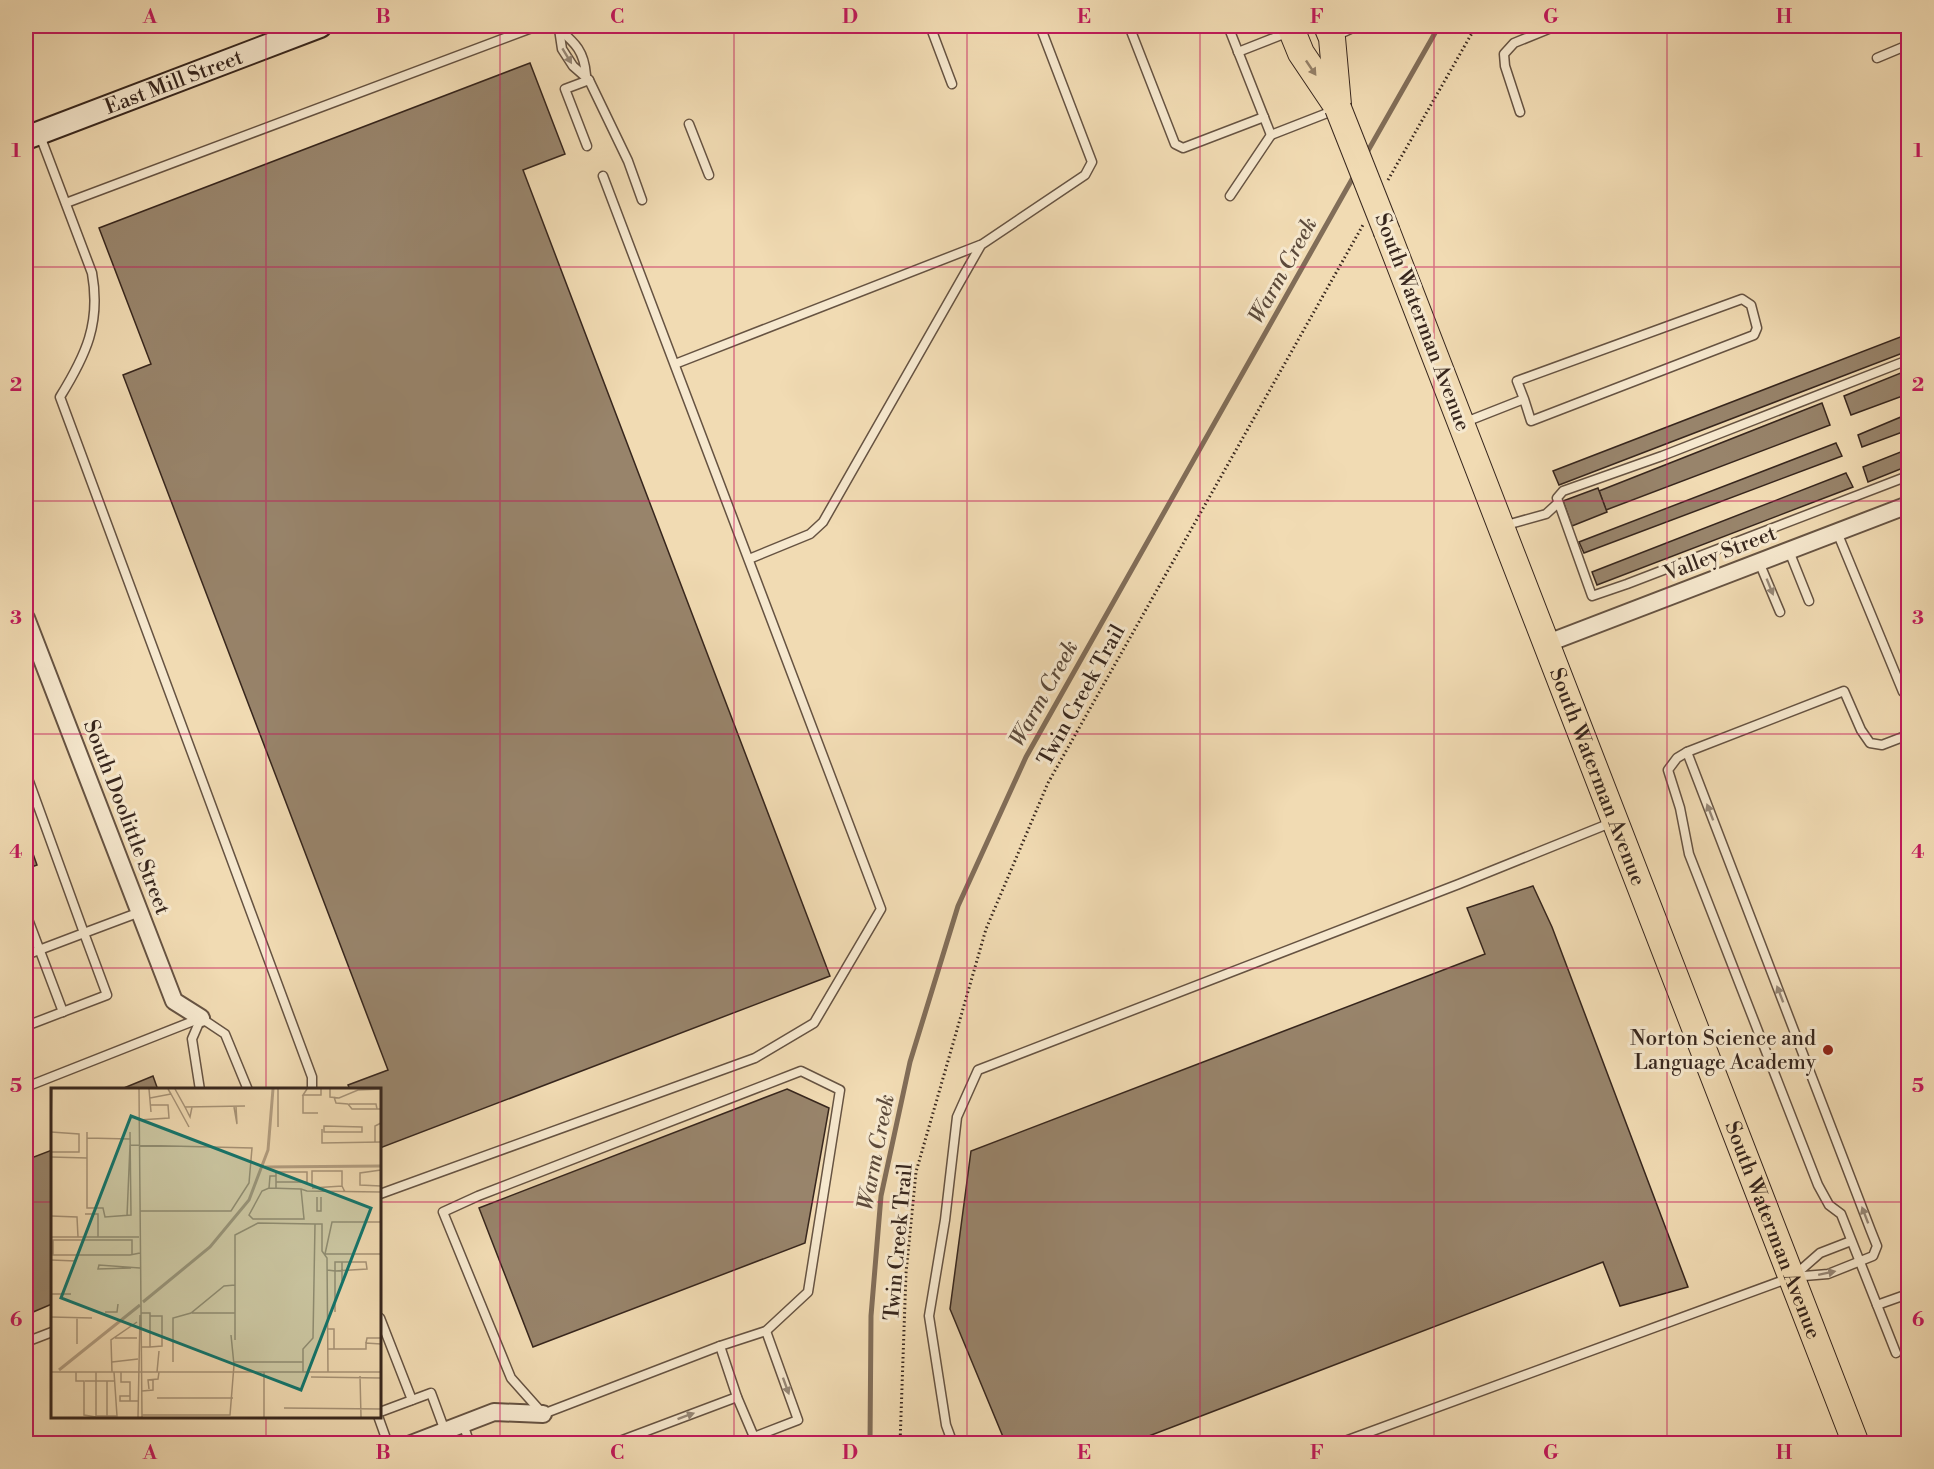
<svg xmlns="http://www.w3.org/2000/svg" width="1934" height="1469" font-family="'Libre Bodoni',serif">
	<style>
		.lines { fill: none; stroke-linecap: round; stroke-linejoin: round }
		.stream { stroke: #816d58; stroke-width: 5 }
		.building { fill: #98846b; stroke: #37261d; stroke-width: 1.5 }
		.service-casing { stroke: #665342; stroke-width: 11 }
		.minor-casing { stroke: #665342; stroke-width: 20 }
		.secondary-casing { stroke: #37261d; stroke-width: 26 }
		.primary-casing { stroke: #37261d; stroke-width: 28 }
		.path { stroke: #37261d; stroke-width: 3; stroke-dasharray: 1.5 3; stroke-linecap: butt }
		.service { stroke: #f6e8ce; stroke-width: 8 }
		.minor { stroke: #f6e8ce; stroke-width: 16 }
		.secondary { stroke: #f6e8ce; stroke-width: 22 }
		.primary { stroke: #f1dbb3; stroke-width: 26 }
		.primary-bridge-casing { stroke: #37261d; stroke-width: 28; stroke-linecap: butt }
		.primary-bridge { stroke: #f1dbb3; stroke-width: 26 }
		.oneway { fill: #968776 }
		.oneway2 { fill: #948068 }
		.grid { fill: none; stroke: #c2185b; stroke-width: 1.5; stroke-opacity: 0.55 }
		.poi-dot { fill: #8f2418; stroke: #f6e8ce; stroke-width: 2 }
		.labels { text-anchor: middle; stroke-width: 6; stroke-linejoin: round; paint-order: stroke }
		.street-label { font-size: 21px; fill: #37261d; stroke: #f6e8ce }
		.poi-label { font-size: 21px; fill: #37261d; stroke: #f6e8ce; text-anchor: end }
		.water-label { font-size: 22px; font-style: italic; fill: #5c4a3b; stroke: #f6e8ce }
		.inset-river { fill: none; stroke: #b29d80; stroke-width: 3 }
		.inset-road { fill: none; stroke: #a79377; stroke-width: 1.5 }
		.view { fill: #0f766e; fill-opacity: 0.15; stroke: #0f766e; stroke-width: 3 }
		.inset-edge { fill: none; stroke: #37261d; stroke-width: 3 }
		.neatline { fill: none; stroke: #c2185b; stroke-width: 2 }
		.grid-label { font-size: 20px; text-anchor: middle; font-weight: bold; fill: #c2185b }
	</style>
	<rect width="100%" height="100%" fill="#f1dbb3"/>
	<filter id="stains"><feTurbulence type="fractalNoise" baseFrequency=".00333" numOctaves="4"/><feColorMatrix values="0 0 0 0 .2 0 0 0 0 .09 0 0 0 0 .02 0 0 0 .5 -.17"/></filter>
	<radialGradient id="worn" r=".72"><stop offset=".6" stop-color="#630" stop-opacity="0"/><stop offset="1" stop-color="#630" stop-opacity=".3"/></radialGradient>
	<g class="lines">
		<g class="stream">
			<polyline points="1365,156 1439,26"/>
			<polyline points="870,1444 871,1316 881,1196 910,1062 958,906 1026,757 1355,174"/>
		</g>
	</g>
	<g class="building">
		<polygon points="530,63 565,154 523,170 830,976 380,1148 380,1090 350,1090 348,1085 388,1070 123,375 151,364 99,228"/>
		<polygon points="1908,334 1908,351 1559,485 1553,471"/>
		<polygon points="1908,370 1908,394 1851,415 1844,396"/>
		<polygon points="1822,403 1830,425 1606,510 1599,491"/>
		<polygon points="1908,414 1908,430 1862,447 1858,435"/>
		<polygon points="1836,443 1842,456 1584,553 1579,542"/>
		<polygon points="1908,449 1908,466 1868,482 1863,467"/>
		<polygon points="1846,473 1853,487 1597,585 1592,572"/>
		<polygon points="1598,488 1607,512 1572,526 1563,501"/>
		<polygon points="26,834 37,865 26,869"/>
		<polygon points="1533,886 1552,927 1688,1287 1620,1306 1603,1262 1128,1444 1006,1444 950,1309 971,1151 1485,954 1467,908"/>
		<polygon points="153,1076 158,1090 119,1090"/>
		<polygon points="787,1089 829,1108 805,1243 533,1347 479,1208"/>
		<polygon points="52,1150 52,1304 26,1315 26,1160"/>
	</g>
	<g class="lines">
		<defs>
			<g id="service">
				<polyline points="1129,26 1175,144 1183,148 1264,117"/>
				<polyline points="1228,26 1271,135 1335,110"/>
				<polyline points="559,29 562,49 573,66 589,80 628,161 642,200"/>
				<path d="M559 29C576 44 584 51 586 75"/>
				<polyline points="932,31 952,84"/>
				<polyline points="1333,37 1357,26"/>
				<polyline points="1238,52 1289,32"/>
				<polyline points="1877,58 1908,45"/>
				<polyline points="1520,112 1505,66 1504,54 1514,43 1556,26"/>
				<polyline points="689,124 709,175"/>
				<path d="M39 133 92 273C101 323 86 355 60 397L312 1077V1090"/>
				<polyline points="587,146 565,89 589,80"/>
				<polyline points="1230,196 1271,135"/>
				<polyline points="66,203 537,26"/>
				<polyline points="1908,360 1662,456 1563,491 1557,498 1592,596 1627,584 1908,476"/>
				<polyline points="675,364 980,245"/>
				<polyline points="1463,423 1524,399 1531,421 1754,335 1757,328 1751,305 1742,299 1517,381 1524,399"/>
				<polyline points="1503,526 1546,514 1558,503"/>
				<polyline points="1837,532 1903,692 1908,690"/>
				<polyline points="1789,551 1809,601"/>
				<polyline points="749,559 810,534 823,522 981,245 1085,175 1092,162 1040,26"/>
				<polyline points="1759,562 1780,612"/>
				<polyline points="26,773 84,933 140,912"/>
				<polyline points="26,914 63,1012"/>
				<polyline points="26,955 84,933 107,995 26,1026"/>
				<polyline points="201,1018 225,1034 248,1090"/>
				<polygon points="801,1071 840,1090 808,1292 766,1331 720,1346 543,1414 511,1378 443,1212 478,1196"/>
				<polyline points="26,1087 201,1018"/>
				<polyline points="200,1090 192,1039 201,1018"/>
				<polyline points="380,1194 755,1058 814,1023 881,909 603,176"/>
				<polyline points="1795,1275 1820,1253 1851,1241"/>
				<polyline points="1877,1305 1908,1294"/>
				<polyline points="380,1318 412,1400"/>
				<polyline points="26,1342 52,1332"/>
				<polyline points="720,1346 737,1397 757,1444"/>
				<polyline points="1896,1353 1841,1214 1829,1205 1818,1185 1689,854 1680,808 1668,770 1677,758 1687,752 1844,691 1861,730 1870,743 1882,745 1908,735"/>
				<polyline points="380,1412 431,1393 445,1431"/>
				<polyline points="378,1416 388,1444"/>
				<polyline points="463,1424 470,1444"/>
				<polyline points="754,1437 798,1420 766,1331"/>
				<polyline points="612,1444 737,1397"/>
				<polyline points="953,1444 946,1425 929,1316 945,1220 957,1117 978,1070 1459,884 1613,822"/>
				<polyline points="1337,1444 1792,1277 1828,1274 1873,1256 1877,1246 1871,1231 1687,752"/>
			</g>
			<g id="minor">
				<polyline points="26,618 174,1001 201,1018"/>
				<polyline points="1548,643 1908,505"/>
				<polyline points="411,1444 494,1412 543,1414"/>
			</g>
			<g id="secondary">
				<path id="s1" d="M26 138 320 26"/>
			</g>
			<g id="primary">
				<polyline points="1290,26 1301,53 1338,108"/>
				<polyline points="1327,26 1332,38 1338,105"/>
				<path id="s2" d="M1387 232 1856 1444"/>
			</g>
		</defs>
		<use href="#service" class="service-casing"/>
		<use href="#minor" class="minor-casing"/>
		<use href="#secondary" class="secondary-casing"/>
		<use href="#primary" class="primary-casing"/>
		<g class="path">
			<polyline points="1388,180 1476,26"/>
			<polyline points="900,1444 906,1273 916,1172 986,929 1048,783 1363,225"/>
		</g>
		<use href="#service" class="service"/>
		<use href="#minor" class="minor"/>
		<use href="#secondary" class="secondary"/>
		<use href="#primary" class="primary"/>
		<defs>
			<polyline id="primary-bridge" points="1338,108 1387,232"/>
		</defs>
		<use href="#primary-bridge" class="primary-bridge-casing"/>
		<use href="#primary-bridge" class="primary-bridge"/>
	</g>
	<defs><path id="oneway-solid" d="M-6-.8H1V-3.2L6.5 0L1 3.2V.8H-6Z" transform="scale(1.5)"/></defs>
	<g class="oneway">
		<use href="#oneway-solid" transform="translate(567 56) rotate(59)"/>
		<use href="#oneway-solid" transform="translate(1770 587) rotate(68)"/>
		<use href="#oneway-solid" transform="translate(1710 812) rotate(-111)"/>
		<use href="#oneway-solid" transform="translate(1780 994) rotate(-111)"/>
		<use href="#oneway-solid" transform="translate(1865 1215) rotate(-111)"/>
		<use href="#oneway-solid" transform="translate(1827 1273) rotate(-12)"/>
		<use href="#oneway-solid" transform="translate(786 1386) rotate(70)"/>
		<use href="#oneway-solid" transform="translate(686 1416) rotate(-20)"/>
	</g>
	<use class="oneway2" href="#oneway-solid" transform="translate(1311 68) rotate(56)"/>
	<path class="grid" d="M266 26V1090M500 26V1444M734 26V1444M967 26V1444M1200 26V1444M1434 26V1444M1667 26V1444M26 267H1908M26 501H1908M26 734H1908M26 968H1908M26 1202H52M380 1202H1908M266 1416V1444"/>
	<circle class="poi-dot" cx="1828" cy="1050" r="6"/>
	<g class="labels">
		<g class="street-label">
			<text dy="7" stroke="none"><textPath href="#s1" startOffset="158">East Mill Street</textPath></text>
			<text transform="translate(1423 322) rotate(69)" y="7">South Waterman Avenue</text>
			<text transform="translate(1720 553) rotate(-21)" y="7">Valley Street</text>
			<text transform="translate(1081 695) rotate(-61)" y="7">Twin Creek Trail</text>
			<text dy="7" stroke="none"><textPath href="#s2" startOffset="584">South Waterman Avenue</textPath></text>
			<text transform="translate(127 817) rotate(69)" y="7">South Doolittle Street</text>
			<text dy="7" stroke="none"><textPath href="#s2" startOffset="1070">South Waterman Avenue</textPath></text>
			<text transform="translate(898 1242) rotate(-85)" y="7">Twin Creek Trail</text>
		</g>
		<g class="poi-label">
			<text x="1816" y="1045">Norton Science and<tspan x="1816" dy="24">Language Academy</tspan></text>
		</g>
		<g class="water-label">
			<text transform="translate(1282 270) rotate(-61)" y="8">Warm Creek</text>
			<text transform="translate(1043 693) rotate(-61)" y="8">Warm Creek</text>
			<text transform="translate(875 1152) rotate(-79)" y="8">Warm Creek</text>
		</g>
	</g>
	<g transform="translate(51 1088)">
		<rect width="330" height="330" fill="#f1dbb3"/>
		<path class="inset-river" d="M214 79 330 78M92 214 159 159 198 112 217 62 222 1M8 282 89 217"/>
		<path class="inset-road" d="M88 1 91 329M98 1 100 24M124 1 134 19 194 18M256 1 252 7H270V1M279 1V9L288 10 307 2 330 1M120 6 138 39M252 7V25H267M283 9 285 15 297 16 301 21H330M99 10 120 6 117 1M298 16H325L326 21M134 19 139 29 141 19M183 19 186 36 185 19M88 32 118 30 117 17H100M0 35 1 1M273 38 311 39V44H273ZM227 39V1M271 41V55L330 54M0 44 28 46V64H0M36 44V120H52L54 129 80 127 79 44M36 50 79 51M324 54V38L330 35M79 57 201 60 198 95 180 123H89M0 69 36 70M330 82 309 85V97L330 98M261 98V83H291V98M218 100 219 88H225M261 100 291 98 294 104M225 101V84H256V94H225M250 101 253 131H202L198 127 211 103 218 100 250 101 256 103 330 104M266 109V123H270V109M34 126H47V149M0 128 26 129 27 149M76 128 79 57M264 136H271V163L276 170 277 284M0 149H88M81 166V152H2V167H79L89 165M274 166 281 134H330M274 166H330M0 172 25 173M284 174H315L316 181 284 183ZM80 180 47 181 48 177 89 180M276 182 284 183V224M291 193V174M1 206H20M54 224H66L67 216M90 225H99V259H91M141 225H184M99 228H111V258L99 259M0 229 41 230M26 230V256M277 241H283V261M64 250H86M184 252V147L207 135 264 136 262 250 252 261V284M315 255 316 250H330M277 261H315V255L330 256M61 274 87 271M122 274V230L140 225 173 198 184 197M182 274H252M0 284H330M25 284V293H33V327L45 329M45 284V328H66L63 284M61 284 60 252 86 234M70 284V294H79V313H87M106 284 108 263M309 288 310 329M260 289 330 290M34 293H63M56 293V328M98 301 97 292 107 291 108 284M91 303 102 302V291M79 308H69V313H79M106 310H182M233 320 330 321M91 327H179L183 277 180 247M87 329 89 227M213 329V284"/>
		<path class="view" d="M80 28 320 120 250 302 10 210Z"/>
		<rect width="330" height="330" class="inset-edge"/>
	</g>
	<rect width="1934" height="1469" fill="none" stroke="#f1dbb3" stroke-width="66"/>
	<rect x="33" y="33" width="1868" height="1403" class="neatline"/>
	<g class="grid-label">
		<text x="150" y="23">A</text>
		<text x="383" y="23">B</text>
		<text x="617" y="23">C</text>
		<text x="850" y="23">D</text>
		<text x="1084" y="23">E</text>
		<text x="1317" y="23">F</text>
		<text x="1551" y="23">G</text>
		<text x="1784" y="23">H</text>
		<text x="16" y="157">1</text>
		<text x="1918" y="157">1</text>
		<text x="16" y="391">2</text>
		<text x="1918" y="391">2</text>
		<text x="16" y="624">3</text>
		<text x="1918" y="624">3</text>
		<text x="16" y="858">4</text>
		<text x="1918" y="858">4</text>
		<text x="16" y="1092">5</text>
		<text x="1918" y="1092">5</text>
		<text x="16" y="1326">6</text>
		<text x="1918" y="1326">6</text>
		<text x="150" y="1459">A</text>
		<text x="383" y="1459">B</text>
		<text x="617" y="1459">C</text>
		<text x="850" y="1459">D</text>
		<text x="1084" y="1459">E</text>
		<text x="1317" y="1459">F</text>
		<text x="1551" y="1459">G</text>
		<text x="1784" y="1459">H</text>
	</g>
	<rect width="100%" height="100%" filter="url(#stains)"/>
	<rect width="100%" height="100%" fill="url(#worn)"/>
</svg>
